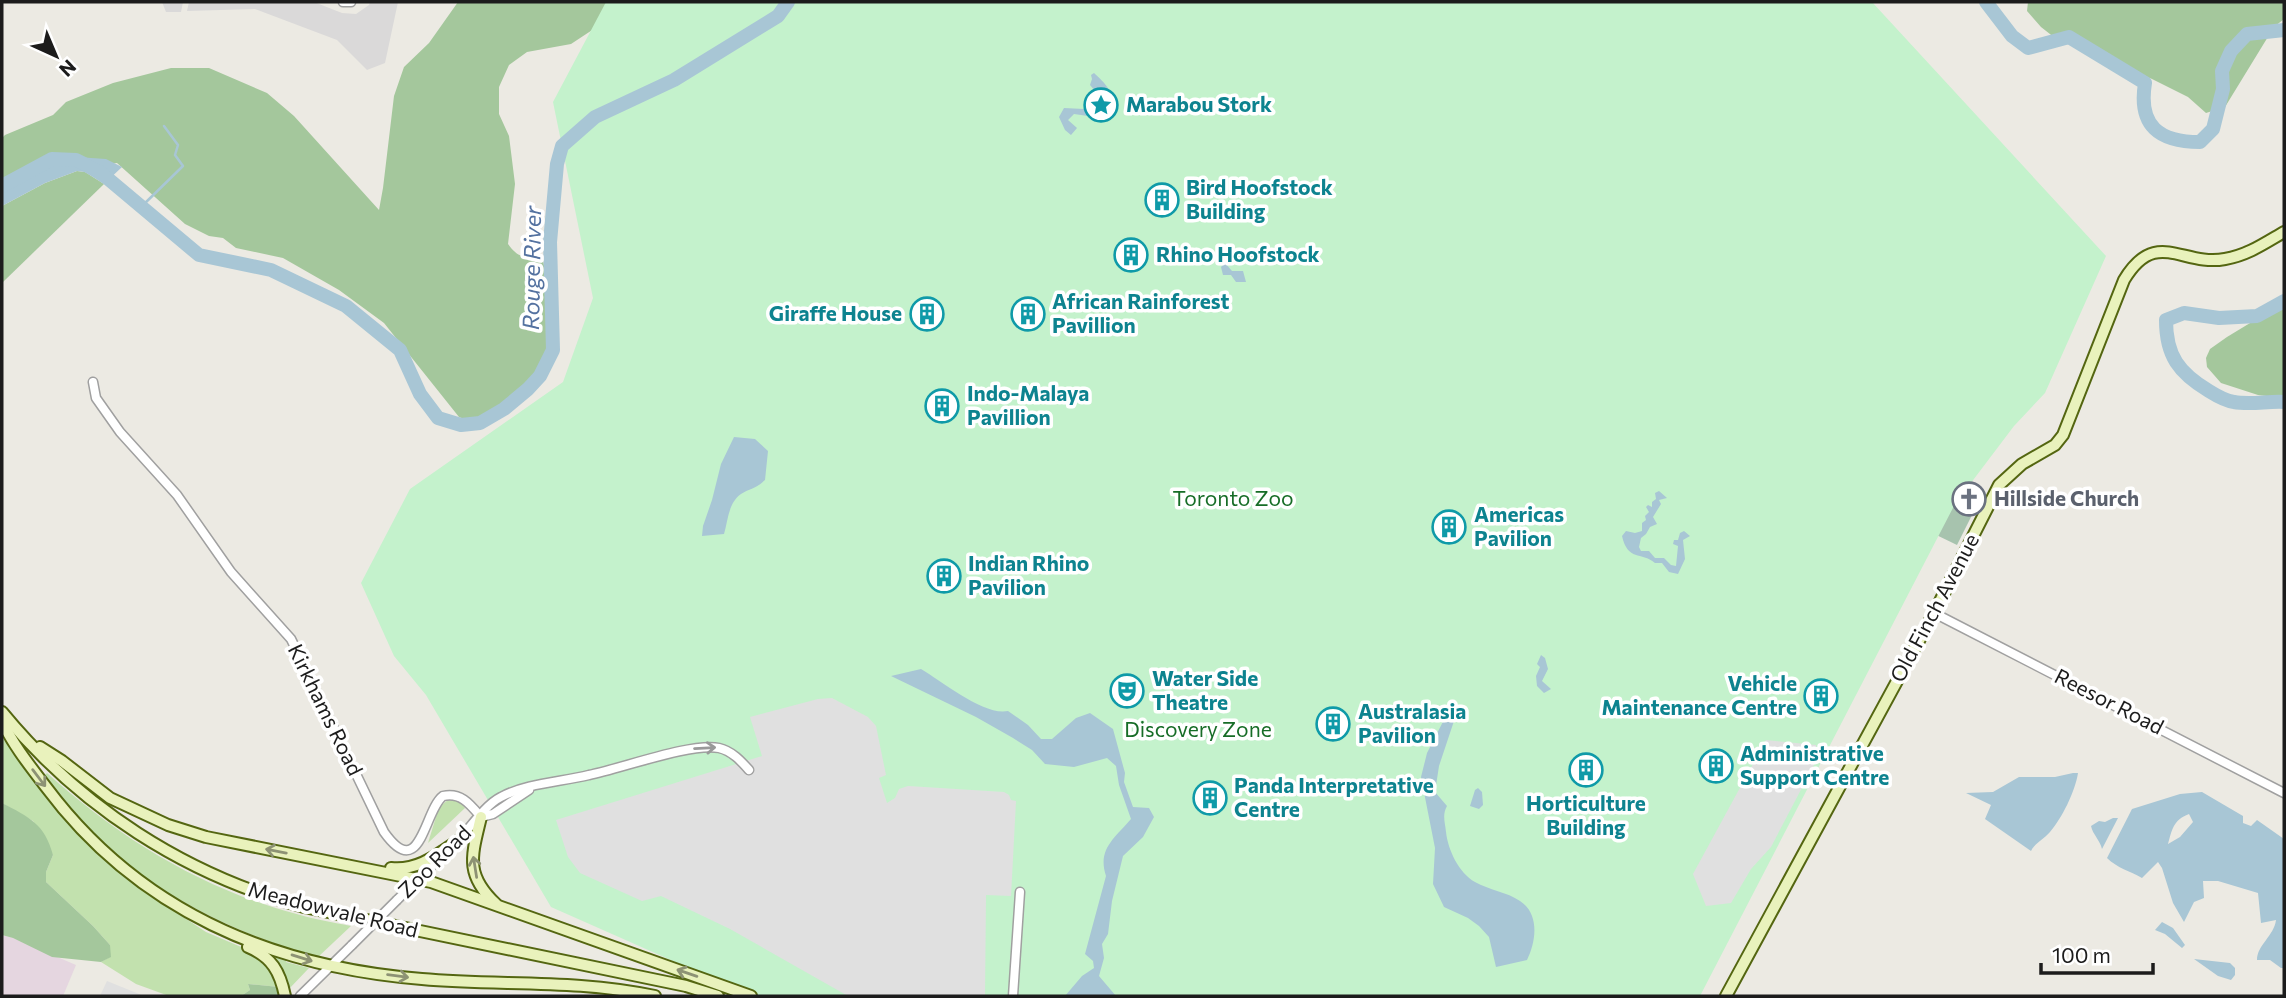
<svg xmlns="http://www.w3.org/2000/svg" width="2286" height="998" font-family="Commissioner,sans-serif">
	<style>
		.residential { fill: #dad9d9 }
		.industrial { fill: #e5d6e0 }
		.grass { fill: #c2e1ae }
		.forest { fill: #a4c79c }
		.cemetery { fill: #a7c3ae }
		.park { fill: #c4f2cc }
		.parking { fill: #e0e0e0 }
		.water { fill: #a8c6d5; fill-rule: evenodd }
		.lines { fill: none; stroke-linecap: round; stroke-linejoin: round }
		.stream { stroke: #a8c6d5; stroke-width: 2.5 }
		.river { stroke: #a8c6d5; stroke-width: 14 }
		.street-casing { stroke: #a0a0a0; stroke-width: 11 }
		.secondary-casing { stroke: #546611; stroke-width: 14 }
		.street { stroke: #fff; stroke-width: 8 }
		.secondary { stroke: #e9f2bc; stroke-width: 10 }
		.street-bridge-casing { stroke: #a0a0a0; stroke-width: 11; stroke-linecap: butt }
		.street-bridge { stroke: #fff; stroke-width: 8 }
		.oneway { stroke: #999 }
		.oneway2 { stroke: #8d9274 }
		.labels { text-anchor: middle; stroke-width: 7; stroke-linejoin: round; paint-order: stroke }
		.culture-label { font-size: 21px; font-weight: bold; fill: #0d838f; stroke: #fff; text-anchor: start }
		.park-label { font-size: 21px; fill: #176d27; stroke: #fff }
		.worship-label { font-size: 21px; font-weight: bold; fill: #5b616d; stroke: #fff; text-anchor: start }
		.street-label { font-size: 21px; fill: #1c1c1c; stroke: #fff }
		.water-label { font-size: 23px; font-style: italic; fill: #5472a0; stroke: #fff }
	</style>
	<rect width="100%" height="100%" fill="#eceae3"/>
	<g class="residential">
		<polygon points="162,2 183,2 181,12 166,12"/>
		<polygon points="189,2 314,2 342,13 356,14 369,5 370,2 398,2 385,63 367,70 337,40 255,9 187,11"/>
	</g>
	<polygon class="industrial" points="2,935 13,938 76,965 63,996 2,996"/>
	<g class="grass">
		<polygon points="2,737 66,820 102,857 174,911 206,932 258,954 266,960 279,987 248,984 250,990 241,996 169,996 136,984 101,962 110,957 110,945 93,926 46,882 46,872 53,855 33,821 2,803"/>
		<path d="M47 773C118 837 200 888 293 913 312 919 332 922 351 926L317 958C226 929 149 893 81 822 68 808 56 792 44 776Z"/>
		<polygon points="448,800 460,801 465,808 428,843 439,807"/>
		<polygon points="273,954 287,959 286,962 309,968 288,990 280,966 271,955"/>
	</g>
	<g class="forest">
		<path d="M458 2H767L612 17 571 44 527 52 509 65 499 87V114L509 136 515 184 508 244C519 259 525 258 542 255 546 280 559 318 555 342 550 377 509 403 484 424L477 425 459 417 384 323 339 290 283 258 236 248 223 238 209 236 185 224 117 163 17 175 2 184V138L5 135 53 115 66 102 113 83 171 68H209L267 93 294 116 379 210 383 188 394 96 404 67 429 43Z"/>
		<polygon points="2028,2 2284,2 2284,19 2274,27 2225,107 2206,113 2188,97 2152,79 2055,38 2041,27 2027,11"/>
		<polygon points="77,171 85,172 104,184 2,283 2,206 45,183"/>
		<polygon points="2284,309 2284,398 2258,395 2221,383 2207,367 2206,358 2210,349 2227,337 2255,320"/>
		<path d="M2 803C29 817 45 824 53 855L46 872V882L93 926 110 945 111 957 101 962 52 957 13 938 2 935Z"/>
		<polygon points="248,984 279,987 280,994 277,996 241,996 250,990"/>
	</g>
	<polygon class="cemetery" points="1939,494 1974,511 1957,545 1922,528"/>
	<polygon class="park" points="606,2 1872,2 2106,256 2045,393 2014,426 1955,504 1700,996 752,996 551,907 426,695 394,656 361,583 410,489 563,382 593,298 553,102"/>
	<g class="parking">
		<polygon points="832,698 868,717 876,726 886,775 879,778 887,803 895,798 899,789 908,786 1004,792 1009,795 1011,800 1016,801 1011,896 986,895 985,996 848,996 730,929 661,896 642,901 580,873 568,857 556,820 762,756 750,717 818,699"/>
		<polygon points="1766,740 1816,745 1817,759 1771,847 1751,869 1731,903 1706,906 1693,874"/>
		<polygon points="107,981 144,996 100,996"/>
	</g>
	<g class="water">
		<path d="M1094 73C1104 82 1115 93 1113 107L1088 116 1074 114 1068 120 1077 128 1071 135 1065 130 1059 117 1064 108 1084 109 1098 103 1095 97V91L1090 85 1092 79 1091 75Z"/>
		<polygon points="77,157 106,159 122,167 104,184 85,172 77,171 45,183 2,206 2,184 17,175"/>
		<polygon points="1225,263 1232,271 1243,271 1246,282 1236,282 1231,275 1223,275 1221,267"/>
		<path d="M734 437 755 439 768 451 765 480C754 490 750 488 741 494 728 503 728 521 724 534L702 536 703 526 712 500 721 464Z"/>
		<path d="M1659 491 1667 498 1659 500 1661 504 1653 517 1657 524 1650 527 1646 534 1641 538 1639 547 1641 551H1649L1655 558H1664L1671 565 1676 566 1678 546 1673 544 1674 540H1678L1680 533 1684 531 1690 536 1683 540 1685 559 1678 574 1669 572 1662 563H1655C1641 551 1628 562 1622 536L1626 531 1635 533 1642 531V523L1646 520 1645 516 1649 512 1646 507 1648 505 1652 507V502L1656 499 1655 493Z"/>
		<polygon points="1541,655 1545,658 1548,669 1542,681 1551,689 1544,693 1537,686 1536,676 1540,667 1537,664"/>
		<path d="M921 669C943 682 984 716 1008 711L1028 725 1041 739H1052L1076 718 1090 713 1113 729 1125 773 1124 782 1133 807 1149 808 1154 817 1143 837 1123 856 1112 901 1108 934 1102 944 1104 958 1099 976 1116 996H1065L1082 976 1094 968 1093 961 1085 954 1106 876C1097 849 1115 838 1131 819L1119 785 1116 766 1107 758 1074 767 1045 764 1032 750 1013 738 976 717 891 676Z"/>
		<path d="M1452 704 1457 712 1439 766 1435 792 1447 806C1442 815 1445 822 1446 832 1448 850 1459 873 1475 882 1489 890 1507 892 1520 901 1540 914 1536 942 1527 960L1496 967 1489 937 1479 926 1468 918 1444 907 1433 884 1435 848 1421 777 1427 753Z"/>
		<path d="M2073 773H2078C2075 792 2062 818 2050 832 2044 839 2035 843 2031 851L1985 819 1991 805 1966 793 1993 792 2019 777H2055Z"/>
		<polygon points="1478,788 1482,792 1483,805 1479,809 1470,806 1475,790"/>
		<path d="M2202 792 2243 816V823L2251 826 2257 820 2284 839V968H2281L2270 960H2257C2257 945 2274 936 2276 920L2261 923 2258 893 2218 881H2203L2204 898 2194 902 2184 922 2173 903 2162 868 2158 862 2142 878C2130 871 2117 868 2107 858L2132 809 2180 794ZM2189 814 2193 822 2180 837 2168 844C2172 830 2173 820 2189 814Z"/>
		<path d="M2113 818H2118L2102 849C2100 840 2093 835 2091 826L2099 821 2105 822Z"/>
		<polygon points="2162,922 2173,928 2185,945 2182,948 2165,934 2155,930"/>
		<polygon points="2194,959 2230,963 2235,968 2235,975 2231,980 2218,976"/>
	</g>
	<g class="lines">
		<polyline class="stream" points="142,206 183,166 175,155 178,145 164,126"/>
		<g class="river">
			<path d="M1986 2 2012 36 2028 48 2069 37 2145 83C2138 126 2159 142 2200 142L2213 129 2223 89 2222 71 2231 51 2247 34 2284 30"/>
			<polyline points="2,186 52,159 76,160 100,172 199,255 271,270 346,306 400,350 420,394 438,418 461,425 480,423 504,409 528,389 540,376 553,350 550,242 557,164 562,146 595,117 674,80 778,16 788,2"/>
			<path d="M2284 301 2257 316 2219 318 2184 313 2166 320C2166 356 2179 373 2209 391 2217 396 2226 401 2234 402 2250 405 2268 401 2284 402"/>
		</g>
		<defs>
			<g id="street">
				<polyline points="343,2 351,2"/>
				<path d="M93 382 96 398 120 432 177 495 231 572 291 639 384 832C421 884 424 810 443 796 461 792 470 804 481 817"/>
				<polyline points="1934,613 2284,793"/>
				<polyline points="481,817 493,814 529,790"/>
				<path d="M457 842C470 828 485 805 501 797 527 783 561 782 589 775 620 769 692 742 719 748 732 751 741 761 749 770"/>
				<polyline points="397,900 445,853"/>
				<polyline points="300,996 352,945"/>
				<polyline points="1013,996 1020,892"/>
			</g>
			<g id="secondary">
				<path d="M2 712C80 807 185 875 304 907L686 986 718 996"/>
				<path d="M2 721C13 745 30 766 46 787 138 910 271 967 422 979 500 986 576 979 655 996"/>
				<polyline points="40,747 62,761 110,798 168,825 206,837 431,882 751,996"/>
				<path d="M481 817C472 855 464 874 496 904"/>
				<path d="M391 868C418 871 438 854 459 840"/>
				<path d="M248 947C272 957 280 972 285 996"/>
				<path d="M1726 996 1934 613 1999 485 2022 464 2055 445 2063 435 2124 280C2156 227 2182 267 2225 259 2248 255 2265 243 2284 232"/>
			</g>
		</defs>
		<use href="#street" class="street-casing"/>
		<use href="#secondary" class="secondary-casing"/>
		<use href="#street" class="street"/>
		<use href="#secondary" class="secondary"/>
		<defs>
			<polyline id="street-bridge" points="352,945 397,900"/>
		</defs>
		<use href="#street-bridge" class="street-bridge-casing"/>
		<use href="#street-bridge" class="street-bridge"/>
	</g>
	<defs><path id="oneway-shaft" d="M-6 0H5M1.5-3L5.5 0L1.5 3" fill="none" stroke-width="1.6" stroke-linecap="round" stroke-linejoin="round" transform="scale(1.75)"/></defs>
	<use class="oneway" href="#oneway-shaft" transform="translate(705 748) rotate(-3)"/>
	<g class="oneway2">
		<use href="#oneway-shaft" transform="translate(39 778) rotate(53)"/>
		<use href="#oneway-shaft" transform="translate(276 851) rotate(-169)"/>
		<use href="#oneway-shaft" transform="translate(475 867) rotate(-99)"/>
		<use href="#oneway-shaft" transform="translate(302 958) rotate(17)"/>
		<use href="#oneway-shaft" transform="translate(687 973) rotate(-161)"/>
		<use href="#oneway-shaft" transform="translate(398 976) rotate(7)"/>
	</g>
	<defs>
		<symbol id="sight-ring" viewBox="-11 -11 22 22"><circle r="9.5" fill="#fff" stroke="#0f9aa8" stroke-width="1.5"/><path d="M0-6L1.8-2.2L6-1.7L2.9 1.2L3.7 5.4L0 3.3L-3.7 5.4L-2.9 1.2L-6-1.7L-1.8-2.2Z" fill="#0f9aa8"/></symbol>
		<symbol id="building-ring" viewBox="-11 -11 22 22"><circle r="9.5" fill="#fff" stroke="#0f9aa8" stroke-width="1.5"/><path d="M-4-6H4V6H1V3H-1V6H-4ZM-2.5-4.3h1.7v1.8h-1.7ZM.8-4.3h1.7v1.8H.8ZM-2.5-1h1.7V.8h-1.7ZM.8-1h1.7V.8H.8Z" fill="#0f9aa8"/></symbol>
		<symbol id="church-ring" viewBox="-11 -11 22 22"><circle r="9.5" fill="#fff" stroke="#6b7280" stroke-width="1.5"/><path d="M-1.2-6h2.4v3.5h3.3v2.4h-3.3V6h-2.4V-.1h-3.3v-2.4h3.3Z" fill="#6b7280"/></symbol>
		<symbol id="theatre-ring" viewBox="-11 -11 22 22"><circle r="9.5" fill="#fff" stroke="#0f9aa8" stroke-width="1.5"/><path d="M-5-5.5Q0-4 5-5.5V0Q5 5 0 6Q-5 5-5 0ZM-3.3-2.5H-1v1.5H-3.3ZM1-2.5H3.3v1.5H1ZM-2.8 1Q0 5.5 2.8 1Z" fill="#0f9aa8"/></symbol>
	</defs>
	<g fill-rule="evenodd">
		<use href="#sight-ring" x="1082" y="86" width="38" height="38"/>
		<use href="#building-ring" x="1143" y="181" width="38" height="38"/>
		<use href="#building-ring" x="1112" y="236" width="38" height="38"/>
		<use href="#building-ring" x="908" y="295" width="38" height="38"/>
		<use href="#building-ring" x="1009" y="295" width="38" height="38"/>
		<use href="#building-ring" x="923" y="387" width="38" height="38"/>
		<use href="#church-ring" x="1950" y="480" width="38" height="38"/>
		<use href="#building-ring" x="1430" y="508" width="38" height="38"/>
		<use href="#building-ring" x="925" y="557" width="38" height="38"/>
		<use href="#theatre-ring" x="1108" y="672" width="38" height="38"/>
		<use href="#building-ring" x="1802" y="677" width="38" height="38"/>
		<use href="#building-ring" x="1314" y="705" width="38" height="38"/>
		<use href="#building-ring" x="1697" y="747" width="38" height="38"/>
		<use href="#building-ring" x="1567" y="751" width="38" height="38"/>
		<use href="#building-ring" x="1191" y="779" width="38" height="38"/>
	</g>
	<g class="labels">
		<g class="culture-label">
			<text x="1126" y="112">Marabou Stork</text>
			<text x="1186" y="195">Bird Hoofstock<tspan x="1186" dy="24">Building</tspan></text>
			<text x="1156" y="262">Rhino Hoofstock</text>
			<text x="1052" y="309">African Rainforest<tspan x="1052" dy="24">Pavillion</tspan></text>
			<text x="902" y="321" text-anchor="end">Giraffe House</text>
			<text x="967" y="401">Indo-Malaya<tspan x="967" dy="24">Pavillion</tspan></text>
			<text x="1474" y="522">Americas<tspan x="1474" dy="24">Pavilion</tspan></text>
			<text x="968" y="571">Indian Rhino<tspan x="968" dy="24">Pavilion</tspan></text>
			<text x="1152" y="686">Water Side<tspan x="1152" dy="24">Theatre</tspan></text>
			<text x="1797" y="691" text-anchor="end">Vehicle<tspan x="1797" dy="24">Maintenance Centre</tspan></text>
			<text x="1358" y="719">Australasia<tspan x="1358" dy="24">Pavilion</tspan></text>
			<text x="1740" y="761">Administrative<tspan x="1740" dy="24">Support Centre</tspan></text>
			<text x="1234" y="793">Panda Interpretative<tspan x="1234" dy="24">Centre</tspan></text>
			<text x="1586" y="811" text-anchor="middle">Horticulture<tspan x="1586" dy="24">Building</tspan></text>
		</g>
		<g class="park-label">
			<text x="1233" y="506">Toronto Zoo</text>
			<text x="1198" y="737">Discovery Zone</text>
		</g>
		<g class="worship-label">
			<text x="1994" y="506">Hillside Church</text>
		</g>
		<g class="street-label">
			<text transform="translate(1935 608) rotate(-62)" y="7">Old Finch Avenue</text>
			<text transform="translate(2109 702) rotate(27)" y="7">Reesor Road</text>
			<text transform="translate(325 710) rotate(64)" y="7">Kirkhams Road</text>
			<text transform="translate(435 862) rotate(-45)" y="7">Zoo Road</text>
			<text transform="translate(333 910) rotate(14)" y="7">Meadowvale Road</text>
		</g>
		<g class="water-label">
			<text transform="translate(532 268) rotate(-89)" y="8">Rouge River</text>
		</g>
	</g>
	<rect width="2286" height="998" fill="none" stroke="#1c1c1c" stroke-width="7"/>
	<g transform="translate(56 56) rotate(136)" stroke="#ffffff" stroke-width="5" paint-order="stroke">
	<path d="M0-5L12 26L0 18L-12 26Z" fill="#1c1c1c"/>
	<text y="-10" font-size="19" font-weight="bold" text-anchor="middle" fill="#1c1c1c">N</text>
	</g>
	<path d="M2041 963v10h112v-10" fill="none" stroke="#1c1c1c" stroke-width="3.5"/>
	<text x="2052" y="963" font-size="21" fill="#1c1c1c" stroke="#ffffff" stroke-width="5" paint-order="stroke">100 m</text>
</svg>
